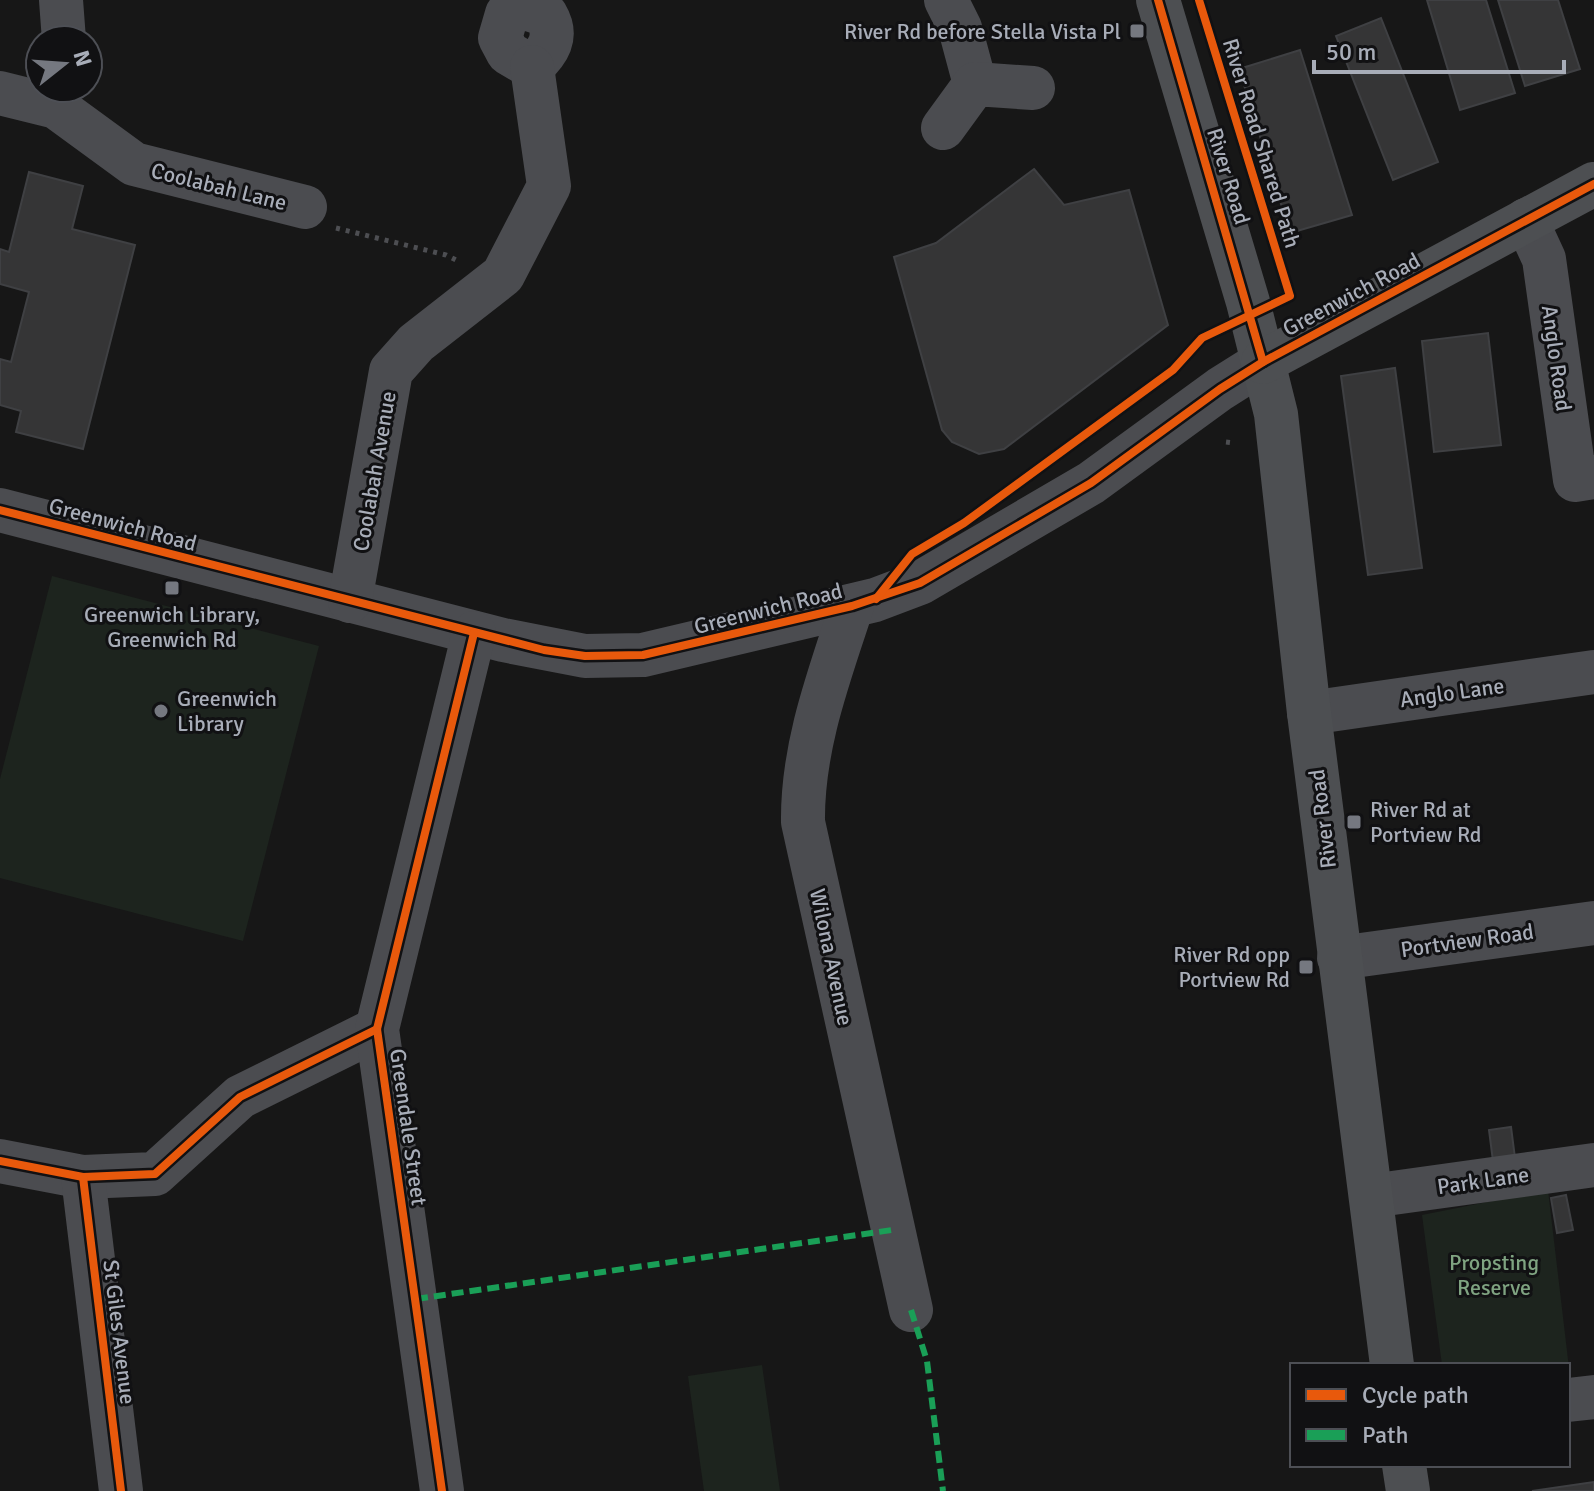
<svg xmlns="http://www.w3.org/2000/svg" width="1594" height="1491" font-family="Signika,sans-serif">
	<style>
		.green { fill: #1d241e }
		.building { fill: #353536; stroke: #3f4043; stroke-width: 2 }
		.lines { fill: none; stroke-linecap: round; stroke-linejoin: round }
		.path { stroke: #4d4e52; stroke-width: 5; stroke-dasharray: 4 6; stroke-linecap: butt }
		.minor { stroke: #4b4c50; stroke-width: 44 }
		.major { stroke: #4d4f52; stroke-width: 44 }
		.quiet { stroke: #1a9f57; stroke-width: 6; stroke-dasharray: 12 6; stroke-linecap: butt }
		.cycleway-casing { stroke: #111113; stroke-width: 13 }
		.cycleway { stroke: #e8590c; stroke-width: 8 }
		.poi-dot { fill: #757880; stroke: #111113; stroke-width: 3 }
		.labels { text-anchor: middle; stroke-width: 6; stroke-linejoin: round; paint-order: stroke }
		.poi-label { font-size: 22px; fill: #a8adb8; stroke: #111113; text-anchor: end }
		.street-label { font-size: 22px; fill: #a8adb8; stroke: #111113 }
		.park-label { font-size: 22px; fill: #7fa381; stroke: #111113 }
	</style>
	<rect width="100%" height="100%" fill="#171717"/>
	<g class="green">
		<polygon points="52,576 319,646 243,941 0,878 0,779"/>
		<polygon points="1548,1190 1569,1368 1568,1365 1442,1365 1422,1215"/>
		<polygon points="762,1365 780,1491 704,1491 688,1376"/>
	</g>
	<g class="building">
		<polygon points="1427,0 1486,0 1515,93 1460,110"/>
		<polygon points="1498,0 1558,0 1580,69 1525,86"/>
		<polygon points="1381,18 1438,162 1393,180 1336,36"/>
		<polygon points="1300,50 1352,215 1290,233 1239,69"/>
		<polygon points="1034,169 1064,205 1129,190 1168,325 1004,449 979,454 952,442 942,430 894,257 936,243"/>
		<polygon points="29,172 83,186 72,229 135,245 83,449 16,432 21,411 0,405 0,359 11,362 29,292 0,284 0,249 9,252"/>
		<polygon points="1488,333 1501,445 1434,452 1422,341"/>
		<polygon points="1395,368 1422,568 1368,575 1341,376"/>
		<polygon points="1511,1127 1515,1158 1493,1161 1489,1130"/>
		<polygon points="1566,1195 1573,1230 1557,1233 1551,1198"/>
		<polygon points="1594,1482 1594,1491 1532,1491"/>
	</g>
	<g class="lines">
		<g class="path">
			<polyline points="336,228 446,255 460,262"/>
			<polyline points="1226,442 1234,443"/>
		</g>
		<g class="minor">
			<polyline points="61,0 64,40"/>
			<polyline points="946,0 960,28 975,84"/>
			<path d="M522 7 546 15C559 37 548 52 532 67L508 53 500 38 507 14Z"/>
			<polyline points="0,93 56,107 134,164 305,207"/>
			<polyline points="943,128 975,84 1033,88"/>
			<polyline points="1526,220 1544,259 1575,480 1594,477"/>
			<polyline points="0,510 503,640 585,656 643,655 875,600 920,583 1091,483 1220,389 1263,362"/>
			<polyline points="350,601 391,371 416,343 503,275 549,186 532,67"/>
			<path d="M852 606C829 676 802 747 803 822L911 1310"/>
			<polyline points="1309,713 1594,672"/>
			<polyline points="1339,958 1594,923"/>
			<polyline points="0,1161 83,1177 155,1174 240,1097 377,1029"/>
			<polyline points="83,1177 121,1491"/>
			<polyline points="1371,1196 1594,1165"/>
			<polyline points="1568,1400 1594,1397"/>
			<polyline points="442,1491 377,1029 474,633"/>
		</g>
		<g class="major">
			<polyline points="1158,0 1248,302 1276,414 1309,713 1392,1365"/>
			<polyline points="1263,362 1594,184"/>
			<polyline points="1404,1465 1408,1491"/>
		</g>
		<g class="quiet">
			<polyline points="416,1299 892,1230"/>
			<polyline points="911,1310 927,1361 943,1491"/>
		</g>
		<defs>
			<g id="cycleway">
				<polyline points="1158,0 1263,362"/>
				<polyline points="0,510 544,650 585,656 643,655 852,606 920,583 1091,483 1220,389 1263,362 1594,184"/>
				<polyline points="876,599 912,554 964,523 1173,370 1202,338 1290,296 1199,0"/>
				<polyline points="0,1161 83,1177 155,1174 240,1097 377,1029"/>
				<polyline points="83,1177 121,1491"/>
				<polyline points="442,1491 377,1029 474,633"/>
			</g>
		</defs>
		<use href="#cycleway" class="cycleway-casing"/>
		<use href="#cycleway" class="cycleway"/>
	</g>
	<g class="poi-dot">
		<rect x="1129" y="23" width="16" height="16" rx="4"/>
		<rect x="164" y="580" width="16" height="16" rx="4"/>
		<circle cx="161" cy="711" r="8"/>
		<rect x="1346" y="814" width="16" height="16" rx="4"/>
		<rect x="1298" y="959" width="16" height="16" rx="4"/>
	</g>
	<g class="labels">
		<g class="poi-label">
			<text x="1121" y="39">River Rd before Stella Vista Pl</text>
			<text x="172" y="622" text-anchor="middle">Greenwich Library,<tspan x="172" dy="25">Greenwich Rd</tspan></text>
			<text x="177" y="706" text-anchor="start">Greenwich<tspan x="177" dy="25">Library</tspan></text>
			<text x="1370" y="817" text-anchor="start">River Rd at<tspan x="1370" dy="25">Portview Rd</tspan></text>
			<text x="1290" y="962">River Rd opp<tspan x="1290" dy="25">Portview Rd</tspan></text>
		</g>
		<g class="street-label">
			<text transform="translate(1262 143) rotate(73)" y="8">River Road Shared Path</text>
			<text transform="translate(1229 176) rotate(73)" y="8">River Road</text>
			<text transform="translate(219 186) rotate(14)" y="8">Coolabah Lane</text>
			<text transform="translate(1351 294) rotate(-28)" y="8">Greenwich Road</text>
			<text transform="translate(1557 358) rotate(82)" y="8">Anglo Road</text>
			<text transform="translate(374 471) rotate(-80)" y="8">Coolabah Avenue</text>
			<text transform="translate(123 524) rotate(15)" y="8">Greenwich Road</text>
			<text transform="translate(768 608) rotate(-14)" y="8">Greenwich Road</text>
			<text transform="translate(1452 692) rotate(-8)" y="8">Anglo Lane</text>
			<text transform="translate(1322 819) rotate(-97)" y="8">River Road</text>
			<text transform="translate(1467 940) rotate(-8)" y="8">Portview Road</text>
			<text transform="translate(832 957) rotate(78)" y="8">Wilona Avenue</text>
			<text transform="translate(409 1127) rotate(82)" y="8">Greendale Street</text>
			<text transform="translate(1483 1180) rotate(-8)" y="8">Park Lane</text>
			<text transform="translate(120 1332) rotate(83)" y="8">St Giles Avenue</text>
		</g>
		<g class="park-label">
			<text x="1494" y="1270">Propsting<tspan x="1494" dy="25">Reserve</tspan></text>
		</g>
	</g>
	<rect x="1290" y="1363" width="280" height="104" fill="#111113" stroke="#4d4f55" stroke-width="2"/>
	<rect x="1306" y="1389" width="40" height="12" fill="#e8590c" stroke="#4d4f55" stroke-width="2"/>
	<text x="1362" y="1403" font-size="24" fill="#a8adb8">Cycle path</text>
	<rect x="1306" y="1429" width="40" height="12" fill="#1a9f57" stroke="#4d4f55" stroke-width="2"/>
	<text x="1362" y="1443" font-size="24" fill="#a8adb8">Path</text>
	<g transform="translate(64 64) rotate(73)"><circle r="38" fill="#111113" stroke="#4d4f55" stroke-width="2"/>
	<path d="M0-6L14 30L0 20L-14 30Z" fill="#757880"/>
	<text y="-12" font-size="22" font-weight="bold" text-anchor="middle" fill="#a8adb8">N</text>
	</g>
	<path d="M1314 60v12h250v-12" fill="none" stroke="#a8adb8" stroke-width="4"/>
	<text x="1326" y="60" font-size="24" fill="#a8adb8" stroke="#111113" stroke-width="6" paint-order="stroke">50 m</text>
</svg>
